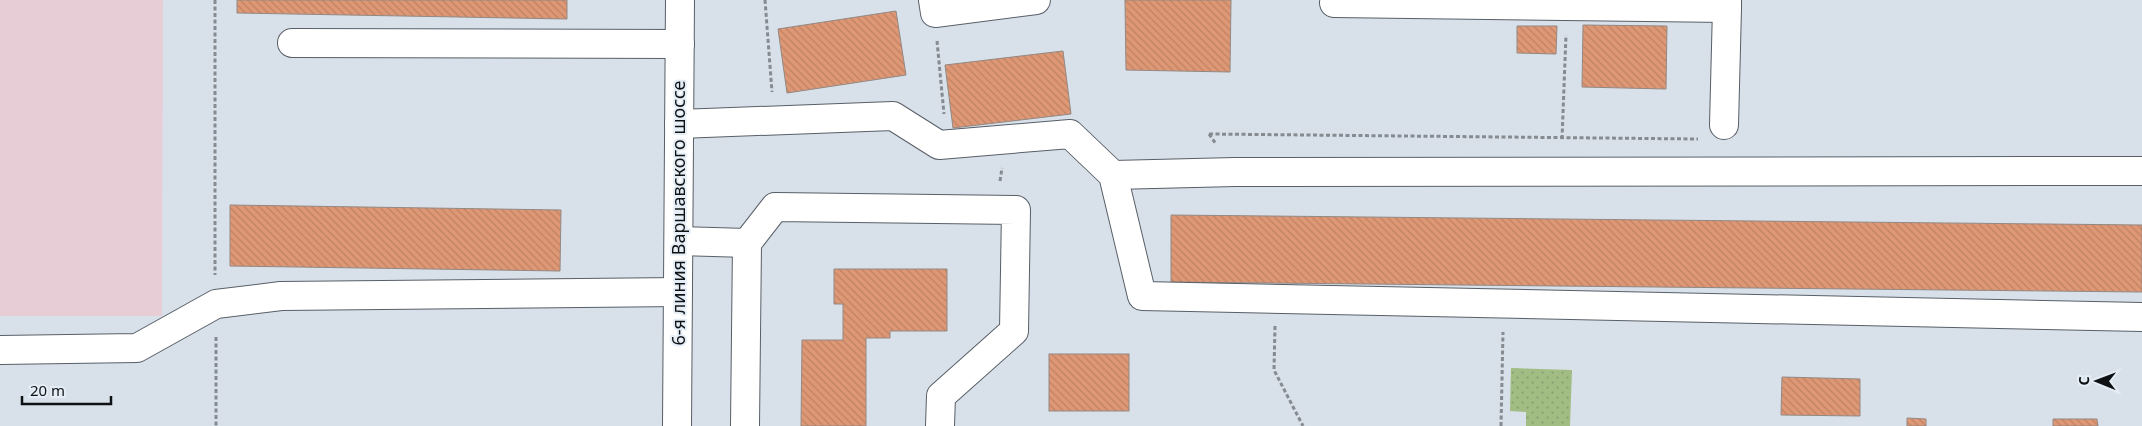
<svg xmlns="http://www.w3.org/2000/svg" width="2142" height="426" font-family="'Noto Sans',sans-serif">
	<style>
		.education { fill: #e7ced6 }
		.park { fill: url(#park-dots) }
		.building { fill: url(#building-back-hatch); stroke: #938883 }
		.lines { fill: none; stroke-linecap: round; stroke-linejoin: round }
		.minor-casing { stroke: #585f67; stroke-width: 30 }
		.path { stroke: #858b91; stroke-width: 3; stroke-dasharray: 4 2.5; stroke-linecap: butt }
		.minor { stroke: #fff; stroke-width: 28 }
		.labels { text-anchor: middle; stroke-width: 4; stroke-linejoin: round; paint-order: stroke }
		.street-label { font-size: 18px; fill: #0f1214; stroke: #e5eef6 }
	</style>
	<defs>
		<pattern id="park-dots" width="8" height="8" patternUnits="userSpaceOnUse" patternTransform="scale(1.25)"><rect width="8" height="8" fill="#a1bd84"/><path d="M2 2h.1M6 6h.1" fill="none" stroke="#89a171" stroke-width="1.8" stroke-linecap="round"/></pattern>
		<pattern id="building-back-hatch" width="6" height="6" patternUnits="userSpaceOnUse" patternTransform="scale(1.25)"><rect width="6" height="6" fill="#df9875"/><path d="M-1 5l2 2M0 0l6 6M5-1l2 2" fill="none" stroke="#be8264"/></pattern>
	</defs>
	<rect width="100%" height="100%" fill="#d8e0e9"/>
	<polygon class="education" points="0,0 163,0 162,316 0,316"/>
	<polygon class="park" points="1511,368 1572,370 1570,426 1526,426 1526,412 1510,411"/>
	<g class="building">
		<polygon points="237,0 567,0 567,19 237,13"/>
		<polygon points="1125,0 1231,0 1230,72 1126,70"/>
		<polygon points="896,11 906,75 787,93 778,29"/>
		<polygon points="1583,25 1667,26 1666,89 1582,87"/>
		<polygon points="1517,26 1557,26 1556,54 1517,53"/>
		<polygon points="1063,51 1071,114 953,128 945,65"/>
		<polygon points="230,205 561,210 560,271 230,266"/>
		<polygon points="1171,215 2142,225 2142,292 1171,282"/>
		<polygon points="834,269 947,269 947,331 890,331 890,338 866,338 866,426 801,426 802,340 843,340 843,304 834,304"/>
		<rect x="1049" y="354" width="80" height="57"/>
		<polygon points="1782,377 1860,379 1860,416 1781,415"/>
		<polygon points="1907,418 1926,419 1926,426 1907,426"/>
		<polygon points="2053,419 2097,419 2098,426 2053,426"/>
	</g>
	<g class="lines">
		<defs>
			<g id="minor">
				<polyline points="933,0 935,13 1036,0"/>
				<polyline points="1335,0 1334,3 1727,8 1727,0"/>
				<polyline points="292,43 680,44"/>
				<polyline points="679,124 893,116 939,145 1070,134 1113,175 1142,296 2142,317"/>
				<polyline points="1724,125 1727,8"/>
				<polyline points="1113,175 1235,172 2142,171"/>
				<polyline points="679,241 747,243 775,207 1016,210 1014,331 941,396 940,426"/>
				<polyline points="0,350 137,348 216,304 281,296 678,292"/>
				<polyline points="677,426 680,0"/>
				<polyline points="745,426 747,243"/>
			</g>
		</defs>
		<use href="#minor" class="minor-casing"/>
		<g class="path">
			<polyline points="215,0 215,275"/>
			<polyline points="765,0 772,92"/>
			<polyline points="937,41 944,114"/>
			<polyline points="1209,134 1698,139"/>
			<polyline points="1209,134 1216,144"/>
			<polyline points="1562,139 1566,35"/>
			<polyline points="1000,181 1002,168"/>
			<polyline points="1275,326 1274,370 1303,426"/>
			<polyline points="216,337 216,426"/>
			<polyline points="1501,426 1503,332"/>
		</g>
		<use href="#minor" class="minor"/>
	</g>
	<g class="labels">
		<g class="street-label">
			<text transform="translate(679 213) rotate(-90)" y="6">6-я линия Варшавского шоссе</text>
		</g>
	</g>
	<g transform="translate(2097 381) rotate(271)" stroke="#e5eef6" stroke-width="4" paint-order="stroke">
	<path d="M0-4L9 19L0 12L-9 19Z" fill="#0f1214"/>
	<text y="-8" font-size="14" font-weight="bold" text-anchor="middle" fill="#0f1214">С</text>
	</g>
	<path d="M22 396v8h89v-8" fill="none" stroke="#0f1214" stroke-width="2.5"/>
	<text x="30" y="396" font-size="15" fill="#0f1214" stroke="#e5eef6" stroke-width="4" paint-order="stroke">20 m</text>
</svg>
